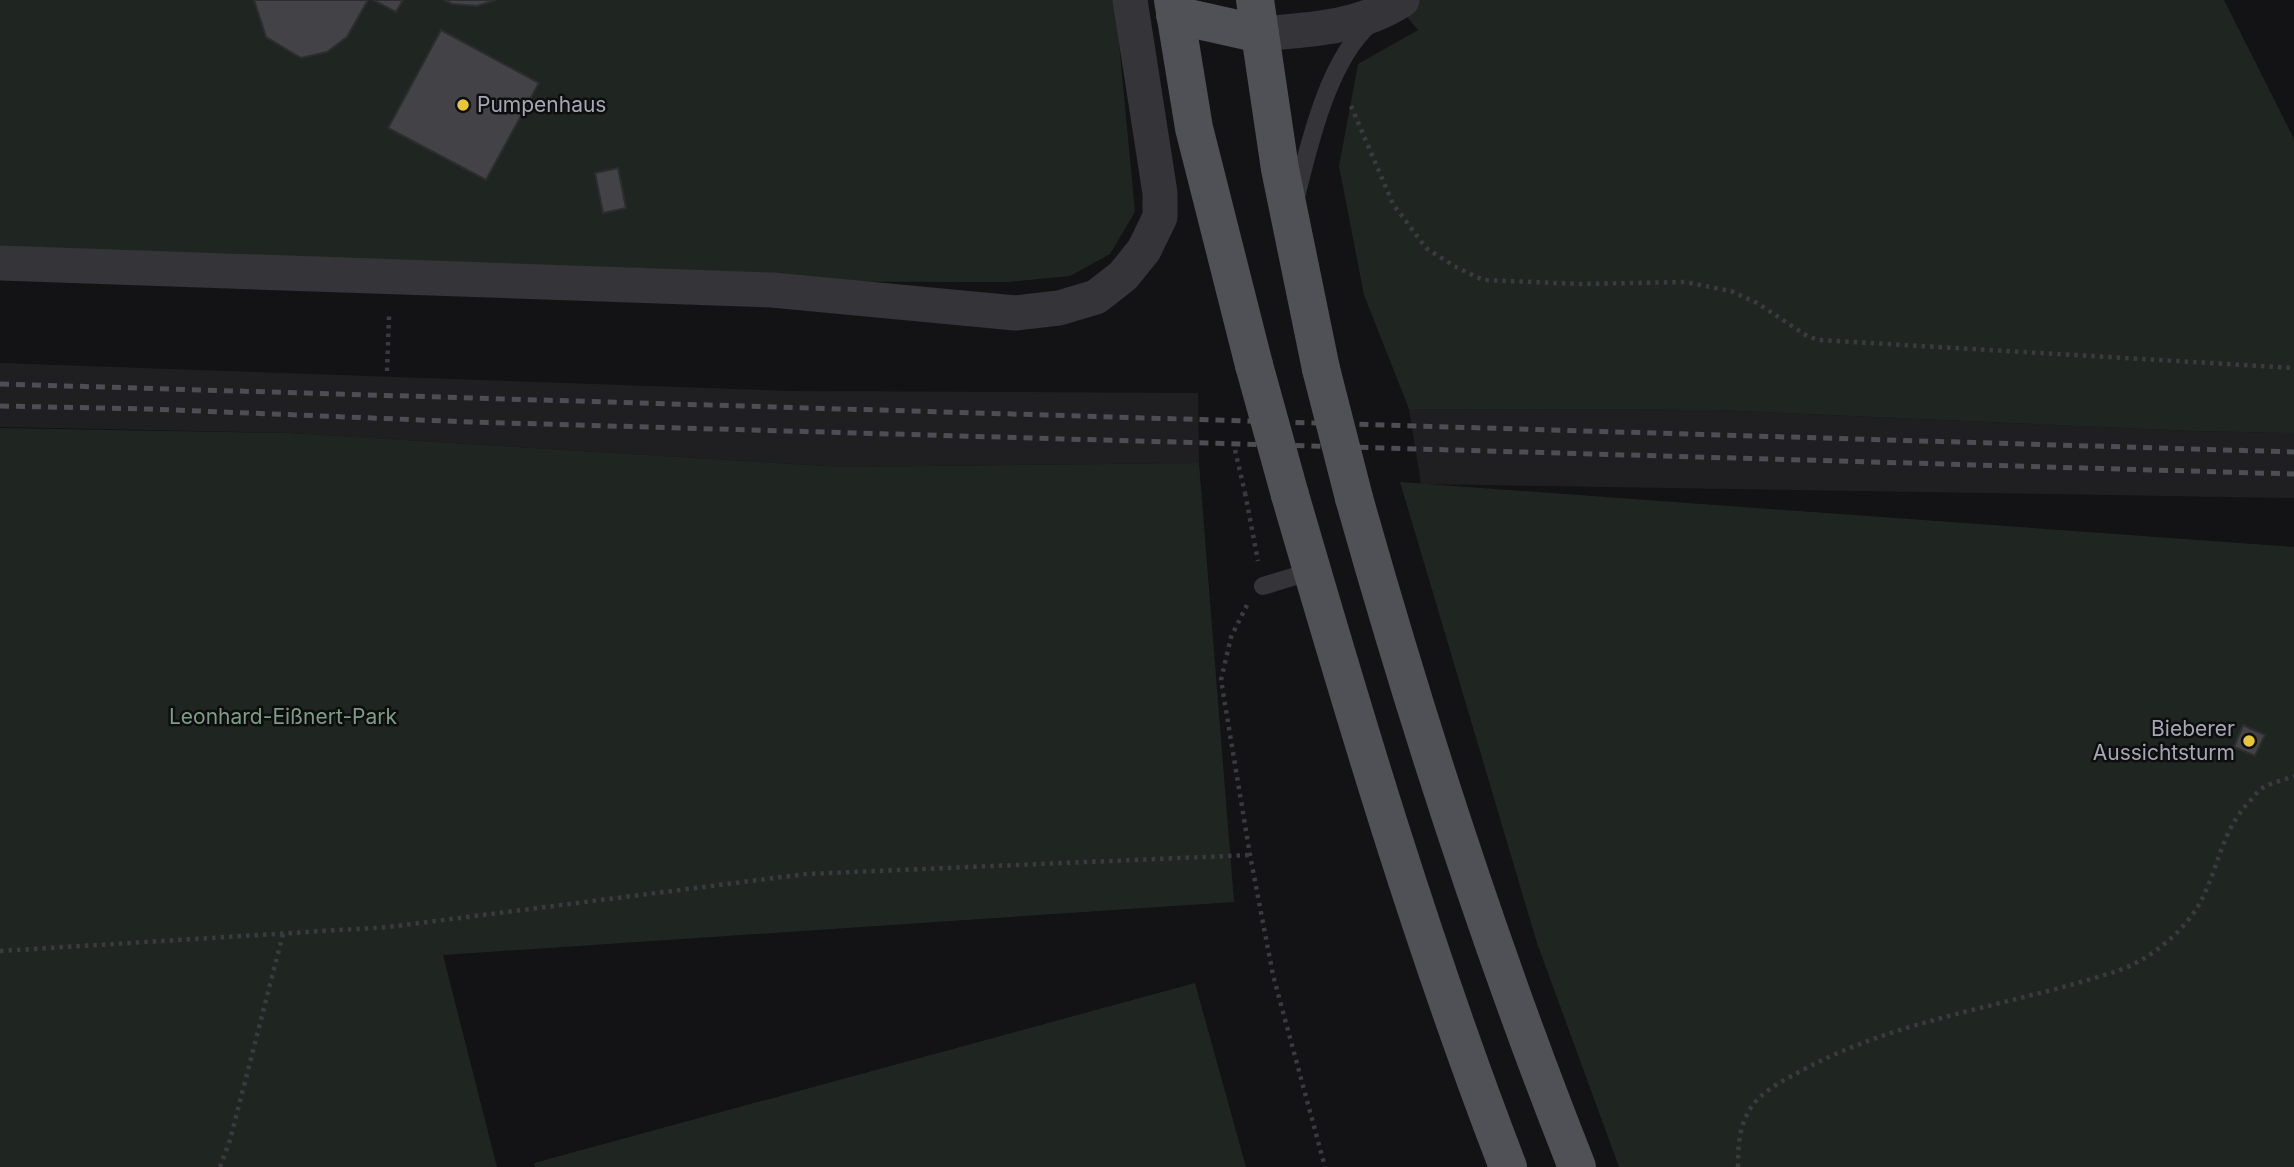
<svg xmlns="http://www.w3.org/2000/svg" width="2294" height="1167" font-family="Inter,sans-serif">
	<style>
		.built { fill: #1f1f21 }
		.green { fill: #1f2621 }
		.building { fill: #424247; stroke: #2d2d30; stroke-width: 2 }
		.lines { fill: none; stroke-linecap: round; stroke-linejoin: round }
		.path { stroke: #3a3a40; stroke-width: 4.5; stroke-dasharray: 3.5 5; stroke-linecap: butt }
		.service { stroke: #343439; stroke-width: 18 }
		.minor { stroke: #343439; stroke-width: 35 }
		.primary { stroke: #505057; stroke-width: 38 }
		.rail { stroke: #4d4d54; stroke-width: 5; stroke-dasharray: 9 7; stroke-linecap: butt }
		.path-bridge { stroke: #3a3a40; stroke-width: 4.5; stroke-dasharray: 3.5 5; stroke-linecap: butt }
		.primary-bridge { stroke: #505057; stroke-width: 38 }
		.poi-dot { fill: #e6c739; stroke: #0e0d0f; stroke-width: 2.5 }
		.labels { text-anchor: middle; stroke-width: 5; stroke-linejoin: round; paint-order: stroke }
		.poi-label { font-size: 21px; fill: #a5a7b4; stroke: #0e0d0f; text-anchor: start }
		.park-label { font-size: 21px; fill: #7d9e84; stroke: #0e0d0f }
	</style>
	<rect width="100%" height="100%" fill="#131214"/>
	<g class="built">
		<polygon points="0,363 790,391 1198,393 1199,463 843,467 290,433 0,427"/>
		<polygon points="1409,409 1716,410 2194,431 2294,433 2294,498 1421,484"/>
	</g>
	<g class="green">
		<polygon points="0,0 1115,0 1135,212 1110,254 1070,276 1009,282 0,280"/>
		<polygon points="1393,0 2224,0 2294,139 2294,433 2194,431 1716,410 1409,409 1364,295 1339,166 1358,64 1418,30"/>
		<polygon points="0,428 290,433 843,467 1199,463 1234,902 443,955 497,1167 0,1167"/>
		<polygon points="1400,482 2294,547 2294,1167 1619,1167 1537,943"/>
		<polygon points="1195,983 1246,1167 535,1167 534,1163"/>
	</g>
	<g class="building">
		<polygon points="254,0 368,0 347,37 327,52 301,58 266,37"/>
		<polygon points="373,0 403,0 396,12"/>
		<polygon points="444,0 496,0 477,6 452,4"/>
		<polygon points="441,30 539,83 486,180 388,128"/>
		<polygon points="618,168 626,208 603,213 595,173"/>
		<polygon points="2243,725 2265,735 2255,756 2234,747"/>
	</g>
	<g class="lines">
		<g class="path">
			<polyline points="1351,106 1393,204 1426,248 1454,266 1483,280 1580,284 1685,282 1731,291 1757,303 1807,336 1819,340 2294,368"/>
			<polyline points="387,371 389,316"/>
			<polyline points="1245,493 1258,561"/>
			<polyline points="1247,605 1231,637 1221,680 1250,855 1273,975 1325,1167"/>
			<polyline points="0,951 388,927 806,874 1250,855"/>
			<polyline points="220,1167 230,1140 283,934"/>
			<path d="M1738 1167C1738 1145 1739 1125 1752 1106 1763 1091 1782 1081 1799 1072 1897 1018 2011 1006 2117 971 2150 960 2188 929 2203 897 2219 864 2223 829 2249 802 2254 797 2258 790 2264 787 2273 782 2284 780 2294 776"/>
		</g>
		<g class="service">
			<path d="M1296 197C1309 144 1329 58 1371 23"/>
			<polyline points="1263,586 1312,571"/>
		</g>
		<g class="minor">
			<path d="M1260 34C1309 30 1360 28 1402 0"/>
			<polyline points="0,263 772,290 1015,313 1059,308 1096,297 1123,276 1144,250 1160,217 1160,193 1130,0"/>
		</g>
		<g class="primary">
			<polyline points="1173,0 1194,128 1254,365"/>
			<polyline points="1255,0 1280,169 1321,369"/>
			<polyline points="1175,15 1260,34"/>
			<path d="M1290 495C1356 722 1423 947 1508 1167"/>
			<path d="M1354 498C1418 725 1490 948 1577 1167"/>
		</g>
		<g class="rail">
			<polyline points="0,384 2294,452"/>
			<polyline points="0,406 149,409 471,422 2294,474"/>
		</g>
		<polyline class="path-bridge" points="1235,450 1245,493"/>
		<g class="primary-bridge">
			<polyline points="1254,365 1290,495"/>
			<polyline points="1321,369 1354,498"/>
		</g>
	</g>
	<g class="poi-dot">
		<circle cx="463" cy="105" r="7"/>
		<circle cx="2249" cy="741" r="7"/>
	</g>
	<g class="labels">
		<g class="poi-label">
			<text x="477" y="112">Pumpenhaus</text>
			<text x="2235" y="736" text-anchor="end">Bieberer<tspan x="2235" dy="24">Aussichtsturm</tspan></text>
		</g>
		<g class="park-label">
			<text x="283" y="724">Leonhard-Eißnert-Park</text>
		</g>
	</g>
</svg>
